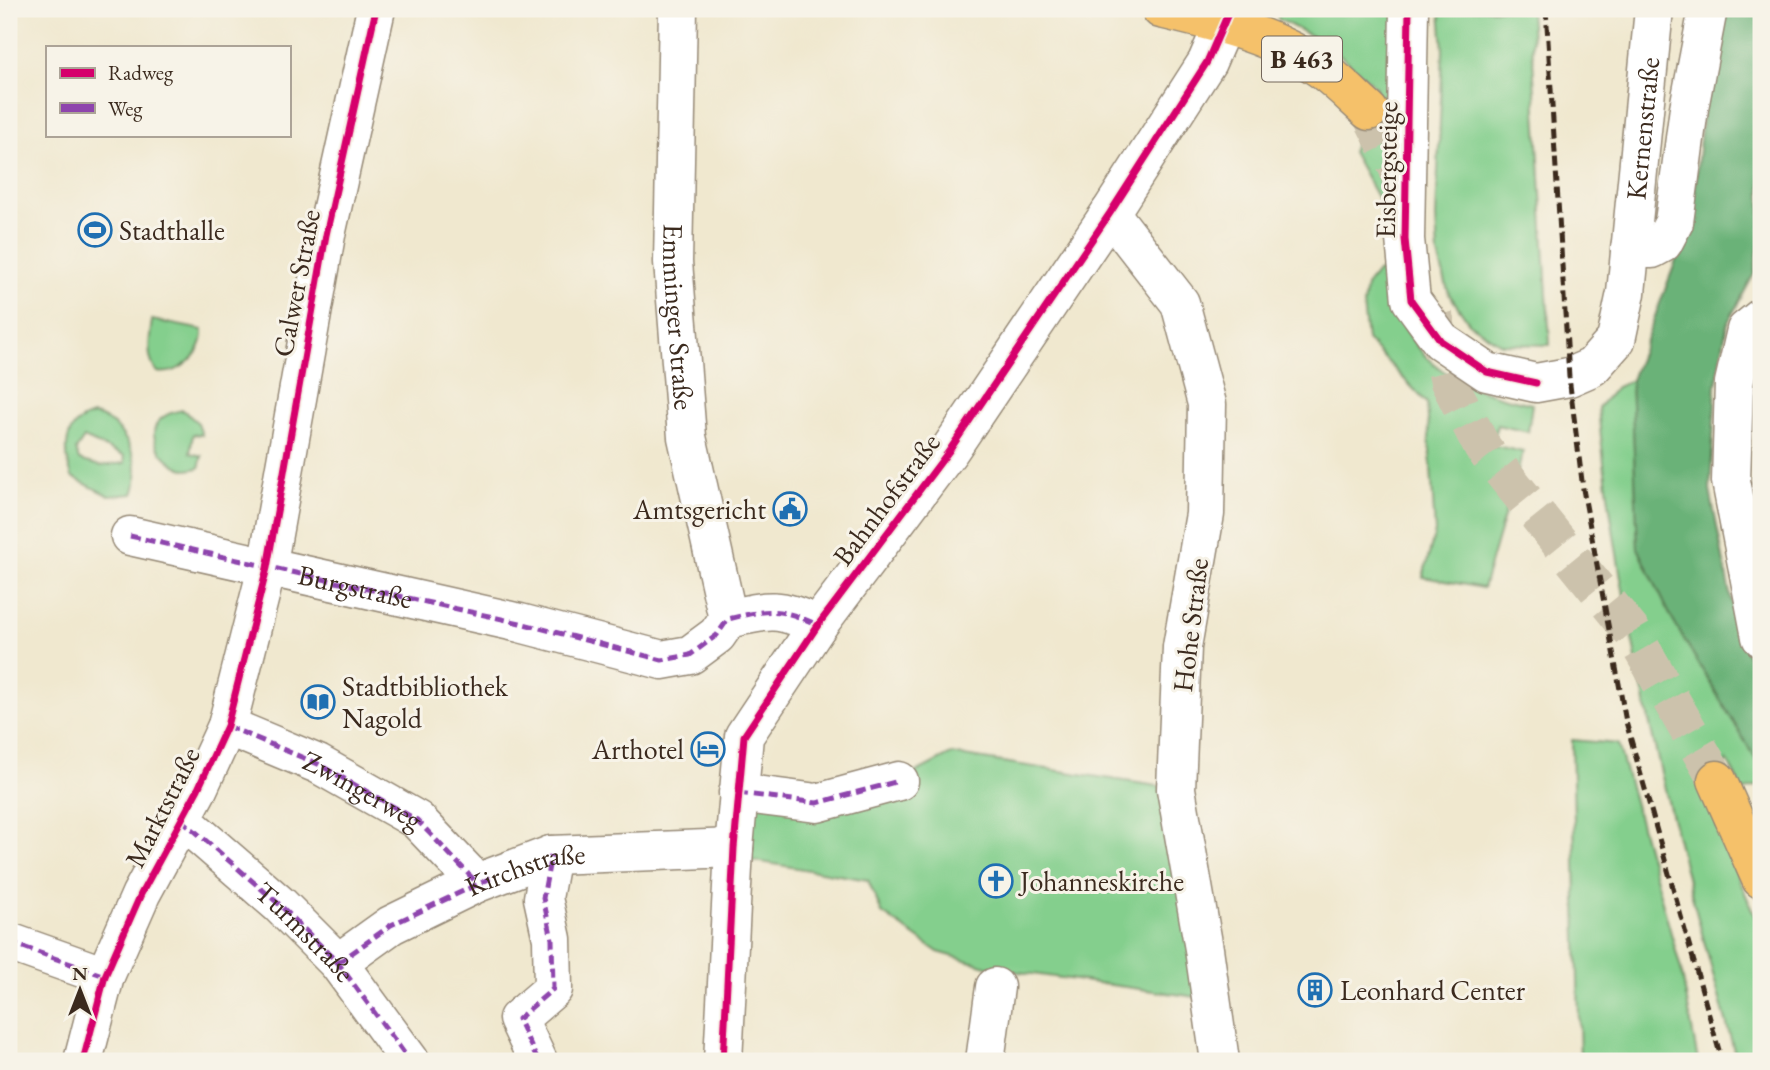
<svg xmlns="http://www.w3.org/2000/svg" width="1770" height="1070" font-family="'EB Garamond',serif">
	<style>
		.green { fill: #84cf8d; stroke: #607c56; stroke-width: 2; fill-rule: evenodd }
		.forest { fill: #6bb278; stroke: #536e4b; stroke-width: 2 }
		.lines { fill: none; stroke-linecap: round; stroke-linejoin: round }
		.major-tunnel { stroke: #ccc2ac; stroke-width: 38; stroke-dasharray: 38 19; stroke-linecap: butt }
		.minor-casing { stroke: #968976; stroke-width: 41 }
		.major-casing { stroke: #968976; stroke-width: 41 }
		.minor { stroke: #fff; stroke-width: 38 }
		.major { stroke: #f5c16b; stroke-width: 38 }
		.rail { stroke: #3b2a1e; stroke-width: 5; stroke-dasharray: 10 5; stroke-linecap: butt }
		.quiet { stroke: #8e44ad; stroke-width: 5; stroke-dasharray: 10 5; stroke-linecap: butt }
		.cycleway-casing { stroke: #f7f3e8; stroke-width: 11 }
		.cycleway { stroke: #d6006c; stroke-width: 7 }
		.labels { text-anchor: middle; stroke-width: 6; stroke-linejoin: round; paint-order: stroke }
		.shield { fill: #f7f3e8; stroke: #73665b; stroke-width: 2 }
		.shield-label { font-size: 26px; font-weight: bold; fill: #3b2a1e }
		.street-label { font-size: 28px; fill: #3b2a1e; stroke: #f7f3e8 }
		.poi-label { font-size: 28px; fill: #3b2a1e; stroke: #f7f3e8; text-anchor: start }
	</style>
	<rect width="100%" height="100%" fill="#f7f3e8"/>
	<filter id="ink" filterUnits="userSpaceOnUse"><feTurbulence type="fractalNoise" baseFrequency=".0143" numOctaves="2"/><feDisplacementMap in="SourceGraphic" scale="14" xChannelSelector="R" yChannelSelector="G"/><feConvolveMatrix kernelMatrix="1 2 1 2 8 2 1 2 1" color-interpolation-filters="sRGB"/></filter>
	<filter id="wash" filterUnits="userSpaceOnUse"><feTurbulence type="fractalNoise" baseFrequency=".00686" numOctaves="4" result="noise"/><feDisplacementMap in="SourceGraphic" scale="28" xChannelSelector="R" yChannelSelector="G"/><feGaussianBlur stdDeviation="1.57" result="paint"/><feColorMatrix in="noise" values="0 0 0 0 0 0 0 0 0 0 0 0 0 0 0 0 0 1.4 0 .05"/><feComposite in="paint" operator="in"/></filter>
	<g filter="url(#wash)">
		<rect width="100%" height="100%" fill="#f0e8cf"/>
		<g class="green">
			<polygon points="1278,9 1396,9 1392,224 1352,152 1376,87 1329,45 1278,19"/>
			<polygon points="1440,9 1530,9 1550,345 1501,344 1470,324 1449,294 1438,255 1436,217 1443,50"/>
			<path d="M1386 269C1401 358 1449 387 1532 404L1528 432 1497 425 1492 445 1523 452 1483 588 1423 577 1435 532 1427 403 1367 340 1363 305 1366 286 1377 272Z"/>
			<path d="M152 320 203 330C204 353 180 376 157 372 145 358 150 337 152 320Z"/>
			<path d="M1631 380 1638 548 1672 619 1761 768V785L1743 791 1727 760 1717 780V826L1761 931V1061H1737C1677 847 1619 630 1598 408L1615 388Z"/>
			<path d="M183 410 198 423 202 435 193 434 190 453 202 456 199 468 187 470C153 459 136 417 183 410Z"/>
			<path d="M93 415C123 419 145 465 133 494L109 496 72 477C63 451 63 423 93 415ZM84 438 124 456 125 463 100 466 79 460 76 450Z"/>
			<polygon points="1572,740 1618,744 1681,969 1698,1061 1580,1061"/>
			<polygon points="951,754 1176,789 1211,999 997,969 938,952 882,913 868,880 749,860 738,793 899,781"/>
		</g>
		<polygon class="forest" points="1713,9 1761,9 1761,232 1754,274 1727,324 1716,386 1710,490 1733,610 1761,698 1761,768 1672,619 1638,548 1631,380 1692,218"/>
	</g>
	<g filter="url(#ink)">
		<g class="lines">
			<g class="major-tunnel">
				<polyline points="1369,111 1398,169 1405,196"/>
				<polyline points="1434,316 1449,382 1482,447 1632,632 1717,780"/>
			</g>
			<defs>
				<g id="minor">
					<path id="s1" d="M678 9 673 262 687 437 728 619"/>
					<path id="s2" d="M1409 9 1405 239 1411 300 1441 341 1487 372 1536 383 1569 377 1592 367 1616 340 1626 293 1654 9"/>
					<polyline points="1110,213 1180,303 1207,404 1205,514 1182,647 1176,789 1204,949 1220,1061"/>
					<polyline points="1630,249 1652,249 1663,243 1674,222 1689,108 1708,9"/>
					<polyline points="1761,318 1746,330 1734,383 1731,481 1761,637"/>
					<path d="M130 536 520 623 662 660 690 655 717 635 728 619C770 609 778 607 818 625"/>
					<path id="s3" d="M227 726 318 764 417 820 477 883"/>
					<polyline points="738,793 817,803 899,781"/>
					<path id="s4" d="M181 819 280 905 338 963 410 1061"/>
					<polyline points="9,942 105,976"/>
					<path id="s5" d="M338 963 391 925 477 883 551 855 734 848"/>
					<polyline points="83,1061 105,976 141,894 198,789 227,726 267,568 326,235 376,9"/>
					<polyline points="538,1061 518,1019 553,989 552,939 543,898 551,855"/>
					<polyline points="723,1061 734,848 744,736 818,625 949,451 1110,213 1207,62 1230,9"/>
					<polyline points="985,1061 995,987"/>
				</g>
				<g id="major">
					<path d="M1161 9C1216 22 1274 35 1321 69 1338 81 1353 97 1369 111"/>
					<polyline points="1717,780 1761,879"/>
				</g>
			</defs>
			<use href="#minor" class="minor-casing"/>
			<use href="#major" class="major-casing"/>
			<use href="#minor" class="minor"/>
			<use href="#major" class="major"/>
			<polyline class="rail" points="1546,9 1569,377 1583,489 1626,722 1722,1061"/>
			<g class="quiet">
				<path id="s6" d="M130 536 520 623 662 660 690 655 717 635 728 619C770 609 778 607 818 625"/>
				<polyline points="227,726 318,764 417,820 477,883"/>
				<polyline points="738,793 817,803 899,781"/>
				<polyline points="181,819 280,905 338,963 410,1061"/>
				<polyline points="9,942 105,976"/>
				<polyline points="338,963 391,925 491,878"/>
				<polyline points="538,1061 518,1019 553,989 552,939 543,898 551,855"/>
			</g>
			<defs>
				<g id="cycleway">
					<polyline points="1409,9 1405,239 1411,300 1441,341 1487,372 1536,383"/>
					<polyline points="83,1061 105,976 141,894 198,789 227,726 267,568 326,235 376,9"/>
					<polyline points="723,1061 734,848 744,736 818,625 949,451 1110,213 1207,62 1230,9"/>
				</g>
			</defs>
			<use href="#cycleway" class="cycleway-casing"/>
			<use href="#cycleway" class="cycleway"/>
		</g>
	</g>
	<defs>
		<symbol id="stadium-ring" viewBox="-11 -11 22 22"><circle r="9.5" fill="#f7f3e8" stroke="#1f6fb2" stroke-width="1.5"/><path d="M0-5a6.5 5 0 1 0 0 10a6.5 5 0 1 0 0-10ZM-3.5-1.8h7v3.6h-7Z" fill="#1f6fb2"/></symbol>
		<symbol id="civic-ring" viewBox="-11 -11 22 22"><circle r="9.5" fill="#f7f3e8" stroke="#1f6fb2" stroke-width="1.5"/><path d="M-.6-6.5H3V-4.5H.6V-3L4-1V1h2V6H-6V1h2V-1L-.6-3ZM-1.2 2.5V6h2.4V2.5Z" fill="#1f6fb2"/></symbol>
		<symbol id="library-ring" viewBox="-11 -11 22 22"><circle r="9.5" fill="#f7f3e8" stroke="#1f6fb2" stroke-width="1.5"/><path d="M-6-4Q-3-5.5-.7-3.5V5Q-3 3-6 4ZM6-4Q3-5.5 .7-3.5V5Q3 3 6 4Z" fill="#1f6fb2"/></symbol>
		<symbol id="hotel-ring" viewBox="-11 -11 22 22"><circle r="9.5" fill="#f7f3e8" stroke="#1f6fb2" stroke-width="1.5"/><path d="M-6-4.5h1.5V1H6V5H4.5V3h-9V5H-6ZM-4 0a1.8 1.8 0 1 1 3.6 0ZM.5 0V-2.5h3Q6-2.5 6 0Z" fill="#1f6fb2"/></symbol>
		<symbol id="church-ring" viewBox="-11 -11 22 22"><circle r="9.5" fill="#f7f3e8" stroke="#1f6fb2" stroke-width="1.5"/><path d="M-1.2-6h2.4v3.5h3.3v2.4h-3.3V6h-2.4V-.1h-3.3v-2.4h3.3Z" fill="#1f6fb2"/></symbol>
		<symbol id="building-ring" viewBox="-11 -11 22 22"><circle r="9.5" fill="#f7f3e8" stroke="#1f6fb2" stroke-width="1.5"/><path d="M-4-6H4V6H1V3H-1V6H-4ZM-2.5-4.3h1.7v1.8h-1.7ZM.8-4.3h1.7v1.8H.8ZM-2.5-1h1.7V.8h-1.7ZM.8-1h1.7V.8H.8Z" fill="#1f6fb2"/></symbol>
	</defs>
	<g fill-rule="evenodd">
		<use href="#stadium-ring" x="76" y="211" width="38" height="38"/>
		<use href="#civic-ring" x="771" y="490" width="38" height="38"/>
		<use href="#library-ring" x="299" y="683" width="38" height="38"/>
		<use href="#hotel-ring" x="689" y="730" width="38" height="38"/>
		<use href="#church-ring" x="977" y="862" width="38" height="38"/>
		<use href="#building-ring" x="1296" y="971" width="38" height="38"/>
	</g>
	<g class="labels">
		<rect class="shield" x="1262" y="36.5" width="80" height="45" rx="5"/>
		<g class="shield-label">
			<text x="1302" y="68">B 463</text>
		</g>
		<g class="street-label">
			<text dy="10" stroke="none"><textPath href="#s2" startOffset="756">Kernenstraße</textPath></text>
			<text transform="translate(1386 170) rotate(-89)" y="10">Eisbergsteige</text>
			<text transform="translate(296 283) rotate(-79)" y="10">Calwer Straße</text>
			<text dy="10" stroke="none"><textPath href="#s1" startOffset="308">Emminger Straße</textPath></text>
			<text transform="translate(886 499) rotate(-53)" y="10">Bahnhofstraße</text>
			<text dy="10" stroke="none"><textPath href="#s6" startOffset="231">Burgstraße</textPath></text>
			<text transform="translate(1190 625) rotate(-83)" y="10">Hohe Straße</text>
			<text dy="10" stroke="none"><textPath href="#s3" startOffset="150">Zwingerweg</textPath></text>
			<text transform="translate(162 807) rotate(-63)" y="10">Marktstraße</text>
			<text dy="10" stroke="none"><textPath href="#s5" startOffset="212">Kirchstraße</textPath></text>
			<text dy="10" stroke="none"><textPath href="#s4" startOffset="168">Turmstraße</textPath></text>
		</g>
		<g class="poi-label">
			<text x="119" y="240">Stadthalle</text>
			<text x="766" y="519" text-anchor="end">Amtsgericht</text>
			<text x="342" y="696">Stadtbibliothek<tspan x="342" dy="32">Nagold</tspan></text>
			<text x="684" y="759" text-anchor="end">Arthotel</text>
			<text x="1020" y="891">Johanneskirche</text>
			<text x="1340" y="1000">Leonhard Center</text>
		</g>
	</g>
	<rect width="1770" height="1070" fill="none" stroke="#f7f3e8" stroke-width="35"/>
	<rect x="46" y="46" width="245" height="91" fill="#f7f3e8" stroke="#aca397" stroke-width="2"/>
	<rect x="60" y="68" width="35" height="10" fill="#d6006c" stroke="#aca397" stroke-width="2"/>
	<text x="108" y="80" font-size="21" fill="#3b2a1e">Radweg</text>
	<rect x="60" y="103" width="35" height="10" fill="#8e44ad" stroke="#aca397" stroke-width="2"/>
	<text x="108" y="116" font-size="21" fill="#3b2a1e">Weg</text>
	<g transform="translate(80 990)" stroke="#f7f3e8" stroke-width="5" paint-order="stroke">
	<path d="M0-5L12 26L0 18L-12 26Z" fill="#3b2a1e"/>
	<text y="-10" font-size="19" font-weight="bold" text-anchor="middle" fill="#3b2a1e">N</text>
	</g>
</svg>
